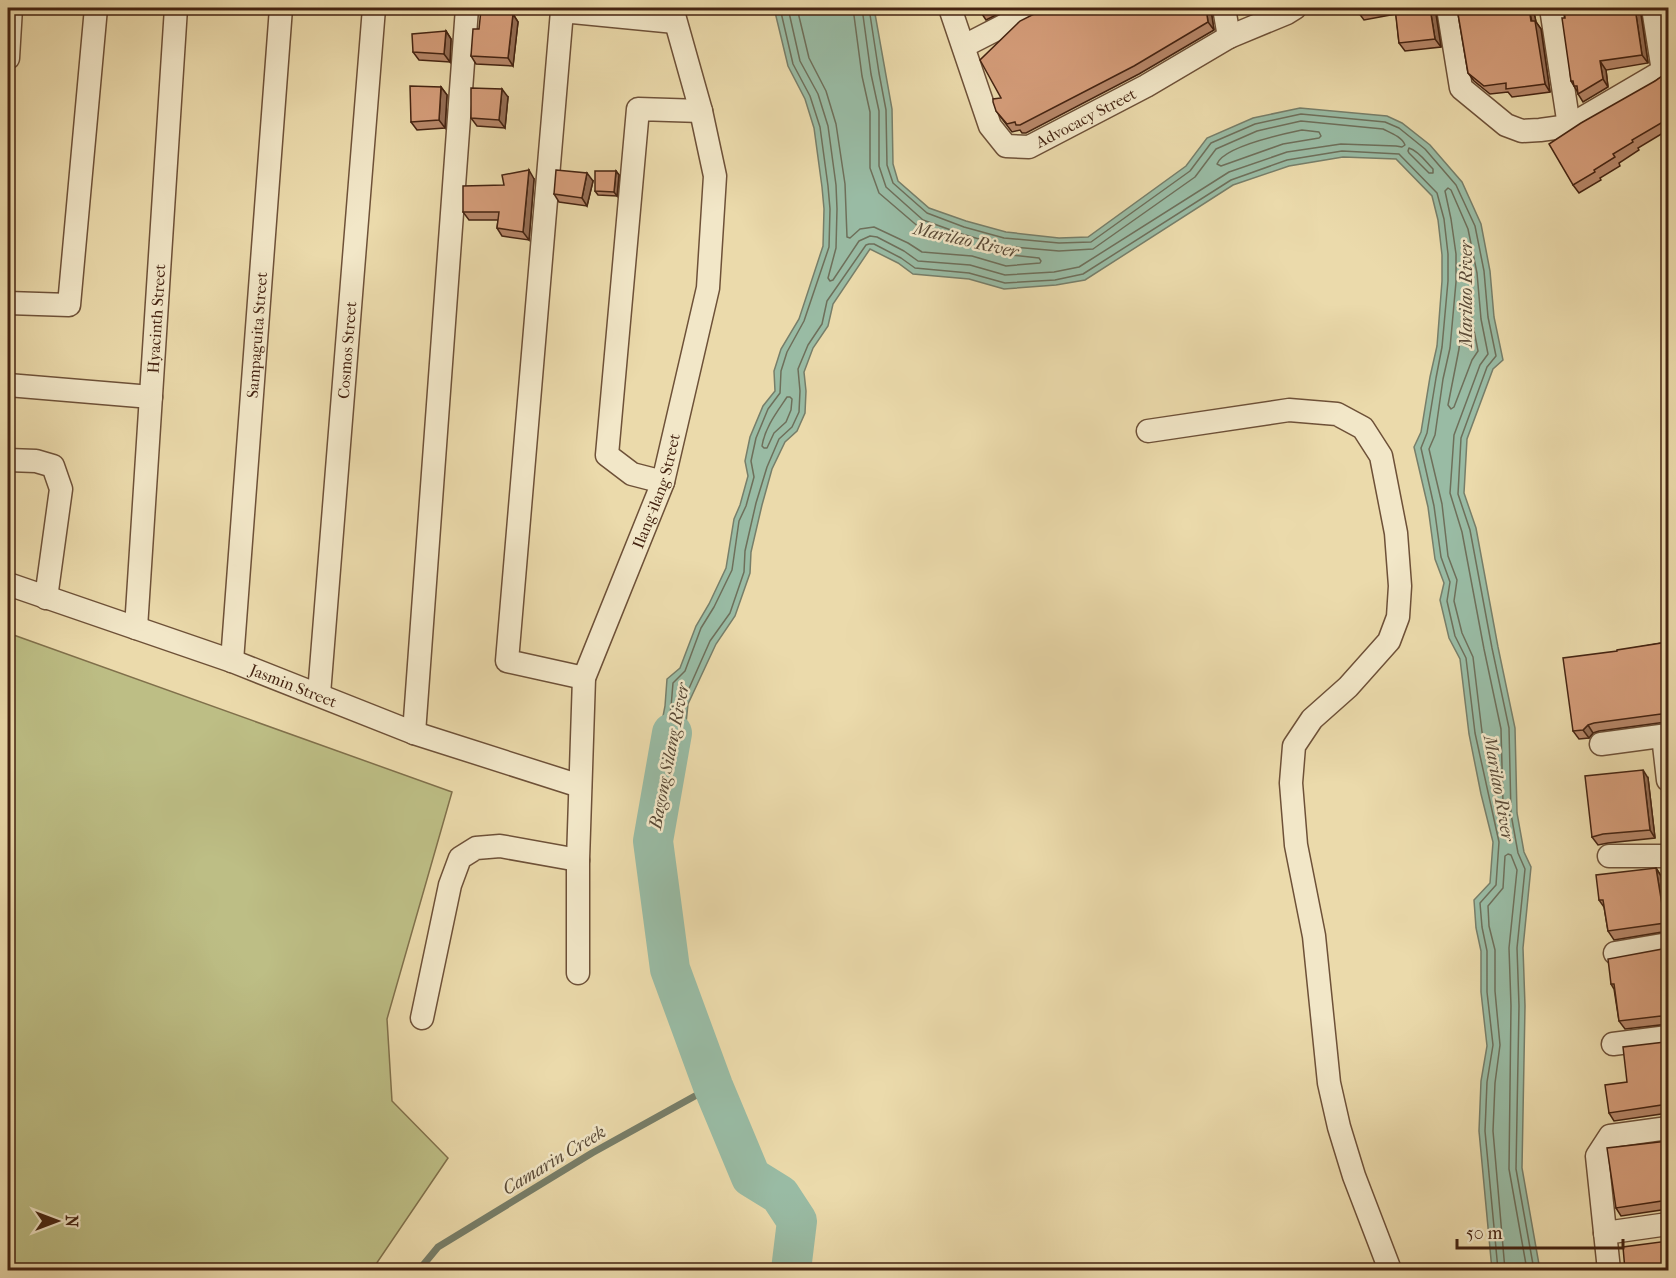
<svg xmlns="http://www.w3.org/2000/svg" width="1676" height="1278" font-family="'IM FELL French Canon',serif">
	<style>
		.green { fill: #bdbe85; stroke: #80704b; stroke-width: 1.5 }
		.water { fill: #99bba4; stroke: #777e69; stroke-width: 1.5 }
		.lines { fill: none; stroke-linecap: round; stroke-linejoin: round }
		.shore { stroke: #6e6f5a; stroke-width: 1.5 }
		.stream { stroke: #777e69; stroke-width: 7 }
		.river { stroke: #99bba4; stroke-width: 40 }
		.minor-casing { stroke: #6e5138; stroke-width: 25 }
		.minor { stroke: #f2e7c8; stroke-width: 22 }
		.wall { fill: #b78769; stroke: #442311; stroke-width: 1.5 }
		.shaded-wall { fill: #956e55; stroke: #442311; stroke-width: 1.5 }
		.building { fill: #d59d7a; stroke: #442311; stroke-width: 1.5 }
		.labels { text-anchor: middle; stroke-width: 5; stroke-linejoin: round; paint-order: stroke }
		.street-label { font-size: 16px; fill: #442311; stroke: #f2e7c8 }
		.water-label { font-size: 18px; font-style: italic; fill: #594936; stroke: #f2e7c8 }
	</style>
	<rect width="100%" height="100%" fill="#ebdaab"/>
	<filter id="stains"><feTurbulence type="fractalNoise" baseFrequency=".00333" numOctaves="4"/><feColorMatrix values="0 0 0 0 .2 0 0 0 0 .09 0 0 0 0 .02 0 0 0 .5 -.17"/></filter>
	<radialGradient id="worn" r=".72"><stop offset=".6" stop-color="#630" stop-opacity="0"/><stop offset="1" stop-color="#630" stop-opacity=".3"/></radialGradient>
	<polygon class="green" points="8,633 452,792 387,1019 392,1101 448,1158 372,1270 8,1270"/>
	<polygon class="water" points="774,8 874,8 892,109 893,164 898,181 929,208 966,221 1006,232 1059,238 1088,237 1186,166 1207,138 1253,118 1300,108 1387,116 1402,123 1430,145 1462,182 1481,224 1490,271 1494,317 1503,360 1493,369 1467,439 1464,493 1476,528 1498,647 1515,728 1517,813 1524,852 1531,867 1523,948 1525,1006 1522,1168 1540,1270 1492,1270 1479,1131 1481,1081 1487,1046 1481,992 1481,951 1476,928 1474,900 1490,883 1493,842 1481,794 1469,734 1460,659 1449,638 1440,600 1444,583 1435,559 1428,507 1414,447 1421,432 1430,377 1437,346 1442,281 1442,255 1438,220 1432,196 1396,159 1343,157 1289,166 1233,185 1085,280 1056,285 1004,289 969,279 913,274 898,263 870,249 833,304 828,326 813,348 804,372 806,391 805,413 797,431 785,442 772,469 762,505 751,552 750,573 735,616 716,644 688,704 682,762 674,789 650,784 665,706 667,679 680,668 696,626 709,604 726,568 734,519 740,505 748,476 745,461 750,437 763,406 775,391 774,371 781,349 799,319 823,246 824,209 822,187 814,128 805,99 788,66"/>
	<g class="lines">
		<g class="shore">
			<polyline points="780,8 793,64 810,96 820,127 828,186 830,209 829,247 804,321 787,352 781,371 780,393 768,409 756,438 751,461 754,477 746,506 739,521 732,570 714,607 701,628 685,671 673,683 671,707 659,778 667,781 670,779 676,761 683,702 710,641 730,613 744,572 745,551 756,503 767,467 779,439 792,427 799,412 800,391 798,369 808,345 822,324 827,301 866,245 869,244 874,244 901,258 915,268 969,273 1005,283 1055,280 1083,274 1231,180 1287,160 1342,151 1399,154 1437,193 1444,219 1448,254 1448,281 1442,347 1436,378 1427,433 1421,448 1434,506 1441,557 1450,582 1447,601 1455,636 1466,658 1475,733 1499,842 1496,885 1480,903 1482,927 1487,951 1487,992 1493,1045 1487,1082 1485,1131 1498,1270"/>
			<path d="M788 8 800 61 818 94 828 126 836 185 837 209 836 248 828 278 830 281 833 280 859 241 870 236 877 237 904 251 918 261 970 265 1005 275 1054 272 1079 267 1229 172 1287 152 1341 144 1396 146 1402 147 1405 145C1402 137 1391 133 1383 129L1301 121 1257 131 1216 149 1195 177 1093 249 1059 251 1003 246 962 234 923 220 886 187 879 166V111L871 74 862 8"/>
			<polyline points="797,8 809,58 826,91 836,124 845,184 847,237 850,238 860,229 874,227 908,243 922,252 972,256 1006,266 1040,263 1041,261 1039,258 1001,254 959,243 921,229 879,193 870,168 870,112 862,76 853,8"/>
			<polyline points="869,8 879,73 886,110 887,165 893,183 927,213 964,227 1004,238 1059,243 1091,242 1190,171 1211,143 1255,124 1301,114 1385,122 1399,128 1425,149 1456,185 1475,226 1484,271 1488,317 1496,356 1487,367 1461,438 1458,494 1470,530 1492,648 1509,728 1511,814 1518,853 1525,869 1517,948 1519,1006 1516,1169 1534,1270"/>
			<path d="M1302 130 1319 132 1321 136 1319 138 1283 144 1221 166 1217 164C1224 146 1283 134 1302 130Z"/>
			<path d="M1409 148C1419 151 1426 162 1433 169V173H1429L1409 153 1408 151Z"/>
			<polygon points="1448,188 1451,190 1468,229 1477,273 1481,319 1488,354 1480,365 1454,435 1450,493 1462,532 1484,649 1501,729 1503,803 1500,806 1497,804 1482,732 1473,657 1462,633 1454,601 1457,580 1448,556 1442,504 1429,449 1435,435 1443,379 1450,348 1456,282 1456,254 1451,219 1445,191"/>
			<polygon points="1467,291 1469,294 1472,320 1478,351 1472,360 1454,407 1451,409 1448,405 1459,349 1464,294"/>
			<path d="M787 397H790L792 399 791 410 786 422 774 433 767 448H764L762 446C765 427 777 412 787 397Z"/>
			<polyline points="1505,1270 1493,1131 1495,1083 1500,1045 1495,991 1495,950 1489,926 1488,906 1503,888 1505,856 1508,854 1511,855 1517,870 1509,948 1511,1006 1509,1169 1527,1270"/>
		</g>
		<polyline class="stream" points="419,1270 438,1247 592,1153 713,1086"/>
		<polyline class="river" points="672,733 653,841 670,969 713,1086 751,1177 780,1195 797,1221 791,1270"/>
		<defs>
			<g id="minor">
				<path id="s1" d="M950 8 990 126 1006 146 1029 147 1146 86 1229 37 1287 13 1295 8"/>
				<polyline points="1224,8 1229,37"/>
				<polyline points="1448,8 1461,88 1506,125 1522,131 1540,130 1569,126 1668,68"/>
				<polyline points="1551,8 1569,126"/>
				<polyline points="1653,8 1663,71"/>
				<polyline points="964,46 1038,8"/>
				<polyline points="8,58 11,8"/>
				<polyline points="8,303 69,305 96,8"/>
				<polyline points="8,385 151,397"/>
				<polyline points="1148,431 1289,410 1337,414 1363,428 1381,456 1396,533 1400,586 1398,617 1389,641 1348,687 1312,719 1294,746 1291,783 1296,845 1314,936 1329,1083 1339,1127 1354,1176 1390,1270"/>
				<polyline points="8,460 36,461 53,466 61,489 46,598"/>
				<polyline points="663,482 632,474 607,455 638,109 701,111"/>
				<path id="s2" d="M8 584 232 661 414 733 580 786"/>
				<path id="s3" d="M136 628 176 8"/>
				<path id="s4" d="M232 661 281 8"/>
				<polyline points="584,678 507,661 562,11 675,22"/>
				<path id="s5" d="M319 694 374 8"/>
				<polyline points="414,733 467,8"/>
				<polyline points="1663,736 1668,780"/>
				<polyline points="1601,744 1668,735"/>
				<polyline points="1609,856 1668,856"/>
				<polyline points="1615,953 1668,944"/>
				<path id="s6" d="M578 973V860L584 678 663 482 708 288 715 176 701 111 672 8"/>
				<polyline points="422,1018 450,885 460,858 476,848 500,846 578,860"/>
				<polyline points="1613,1044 1668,1037"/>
				<polyline points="1605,1233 1668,1224"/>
				<polyline points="1609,1270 1597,1156 1610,1136 1668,1128"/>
			</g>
		</defs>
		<use href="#minor" class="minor-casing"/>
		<use href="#minor" class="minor"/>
	</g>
	<g class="wall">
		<polygon points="978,8 1010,8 986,20"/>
		<polygon points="1358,8 1435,8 1441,47 1405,51 1399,43 1396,14 1364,20 1358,12"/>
		<polygon points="1457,8 1533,8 1536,22 1541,29 1550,92 1512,97 1508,92 1490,94 1474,81 1468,73"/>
		<polygon points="1564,8 1640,8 1648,63 1606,70 1608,87 1583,102 1578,94 1577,91 1571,81"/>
		<polygon points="1211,10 1214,30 1139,74 1026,133 1022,133 1020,130 1012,132 996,111 1001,98"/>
		<polygon points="513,14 518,22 513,66 476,64 471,56 479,29"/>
		<polygon points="446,31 451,39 450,62 419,60 413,52"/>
		<polygon points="1668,72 1668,130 1638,148 1639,150 1619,163 1620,166 1600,178 1601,180 1579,193 1573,185 1655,81"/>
		<polygon points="441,87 447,95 445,128 417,130 411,122"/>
		<polygon points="508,97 505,128 477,126 471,118"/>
		<polygon points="616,171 619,175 617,196 598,195 595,191"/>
		<polygon points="534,179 529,240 502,236 497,228 498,220 469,220 463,212 504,185"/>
		<polygon points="593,181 587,206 559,202 554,194"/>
		<polygon points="1668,642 1668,722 1666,722 1599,731 1593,733 1589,738 1579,739 1573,731 1617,651"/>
		<polygon points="1648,778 1655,838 1608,843 1598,845 1592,837"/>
		<polygon points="1656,868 1661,876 1668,919 1668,931 1614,940 1608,931 1604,907 1599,900"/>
		<polygon points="1668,948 1668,1024 1625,1029 1619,1021 1614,989 1611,984"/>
		<polygon points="1668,1040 1668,1113 1614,1121 1609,1113 1627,1082 1665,1042"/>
		<polygon points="1668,1141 1668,1209 1621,1216 1616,1208"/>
	</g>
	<g class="shaded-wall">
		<polygon points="1206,8 1211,8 1211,10 1214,30 1208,22"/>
		<polygon points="1430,8 1435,8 1441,47 1435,39"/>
		<polygon points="1529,8 1533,8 1536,22 1541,29 1550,92 1545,84"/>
		<polygon points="1635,8 1640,8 1648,63 1642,55"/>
		<polygon points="513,14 518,22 513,66 508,58"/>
		<polygon points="446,31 451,39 450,62 444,54"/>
		<polygon points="1600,61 1606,70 1608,87 1603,79"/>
		<polygon points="441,87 447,95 445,128 439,120"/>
		<polygon points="502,89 508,97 505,128 499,120"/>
		<polygon points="529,170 534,179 529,240 523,232"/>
		<polygon points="616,171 619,175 617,196 614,192"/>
		<polygon points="587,173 593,181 587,206 582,198"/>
		<polygon points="1588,725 1593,733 1589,738 1583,730"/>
		<polygon points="1643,770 1648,778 1655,838 1650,830"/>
		<polygon points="1656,868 1661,876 1668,919 1668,928 1665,923"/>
	</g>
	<g class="building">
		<polygon points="978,8 988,8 980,12"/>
		<polygon points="1043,8 1206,8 1208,22 1134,66 1020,125 1016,125 1015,122 1007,124 996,111 993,102 993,99 1001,98 980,60 1020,21 1038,12"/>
		<polygon points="1358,8 1381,8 1358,12"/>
		<polygon points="1395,8 1430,8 1435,39 1399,43"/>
		<polygon points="1457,8 1529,8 1531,21 1535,21 1545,84 1506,89 1506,83 1484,86 1468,73"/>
		<polygon points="1564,8 1635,8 1642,55 1600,61 1603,79 1578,94 1577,86 1574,86 1573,81 1571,81 1562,18 1565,18"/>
		<polygon points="481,10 513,14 508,58 471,56 473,29 479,29"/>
		<polygon points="446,31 444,54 413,52 412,34"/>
		<polygon points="1668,72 1668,119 1632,140 1633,142 1613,154 1615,157 1594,170 1595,172 1573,185 1549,144 1581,123 1655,81"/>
		<polygon points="410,86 441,87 439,120 411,122"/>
		<polygon points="471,88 502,89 499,120 471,118"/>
		<polygon points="529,170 523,232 497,228 499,212 463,212 463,186 504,185 502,175"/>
		<polygon points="556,170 587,173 582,198 554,194"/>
		<polygon points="595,171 616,171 614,192 595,191"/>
		<polygon points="1668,642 1668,716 1661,714 1594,723 1588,725 1583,730 1573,731 1563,658 1617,651 1617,650"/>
		<polygon points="1643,770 1650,830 1603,834 1592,837 1585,776"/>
		<polygon points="1656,868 1665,923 1608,931 1603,900 1599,900 1596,875"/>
		<polygon points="1668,948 1668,1017 1661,1016 1619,1021 1614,984 1611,984 1608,959"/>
		<polygon points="1668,1040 1668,1104 1609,1113 1605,1085 1627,1082 1623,1047 1665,1042"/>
		<polygon points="1668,1141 1668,1200 1616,1208 1607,1148"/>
		<polygon points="1668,1241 1668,1270 1625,1270 1623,1247"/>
	</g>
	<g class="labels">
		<g class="street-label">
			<text dy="6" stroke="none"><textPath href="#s1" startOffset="237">Advocacy Street</textPath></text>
			<text dy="6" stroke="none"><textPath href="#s3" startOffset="310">Hyacinth Street</textPath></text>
			<text dy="6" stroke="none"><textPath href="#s4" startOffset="327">Sampaguita Street</textPath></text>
			<text dy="6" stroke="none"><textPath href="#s5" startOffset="345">Cosmos Street</textPath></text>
			<text dy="6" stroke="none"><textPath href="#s6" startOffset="496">Ilang-ilang Street</textPath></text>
			<text dy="6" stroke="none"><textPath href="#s2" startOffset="303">Jasmin Street</textPath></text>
		</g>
		<g class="water-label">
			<text transform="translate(966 240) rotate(13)" y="6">Marilao River</text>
			<text transform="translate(1466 294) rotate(-90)" y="6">Marilao River</text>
			<text transform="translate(669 756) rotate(-79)" y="6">Bagong Silang River</text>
			<text transform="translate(1499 788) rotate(80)" y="6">Marilao River</text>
			<text transform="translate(554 1160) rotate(-31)" y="6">Camarin Creek</text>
		</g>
	</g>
	<rect width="1676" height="1278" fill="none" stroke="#ebdaab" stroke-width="30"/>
	<rect x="9" y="9" width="1658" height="1260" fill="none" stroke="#442311" stroke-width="3"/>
	<rect x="15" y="15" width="1646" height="1248" fill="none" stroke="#442311" stroke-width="1.5"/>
	<g transform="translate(57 1221) rotate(90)" stroke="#f2e7c8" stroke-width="4.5" paint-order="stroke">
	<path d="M0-4.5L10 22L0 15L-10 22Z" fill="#442311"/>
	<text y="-9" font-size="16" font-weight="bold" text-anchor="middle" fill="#442311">N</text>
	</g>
	<path d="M1457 1239v9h166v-9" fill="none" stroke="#442311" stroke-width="3"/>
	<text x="1466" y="1239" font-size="18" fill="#442311" stroke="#f2e7c8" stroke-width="4.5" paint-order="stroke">50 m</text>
	<rect width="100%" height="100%" filter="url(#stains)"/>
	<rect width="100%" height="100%" fill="url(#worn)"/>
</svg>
